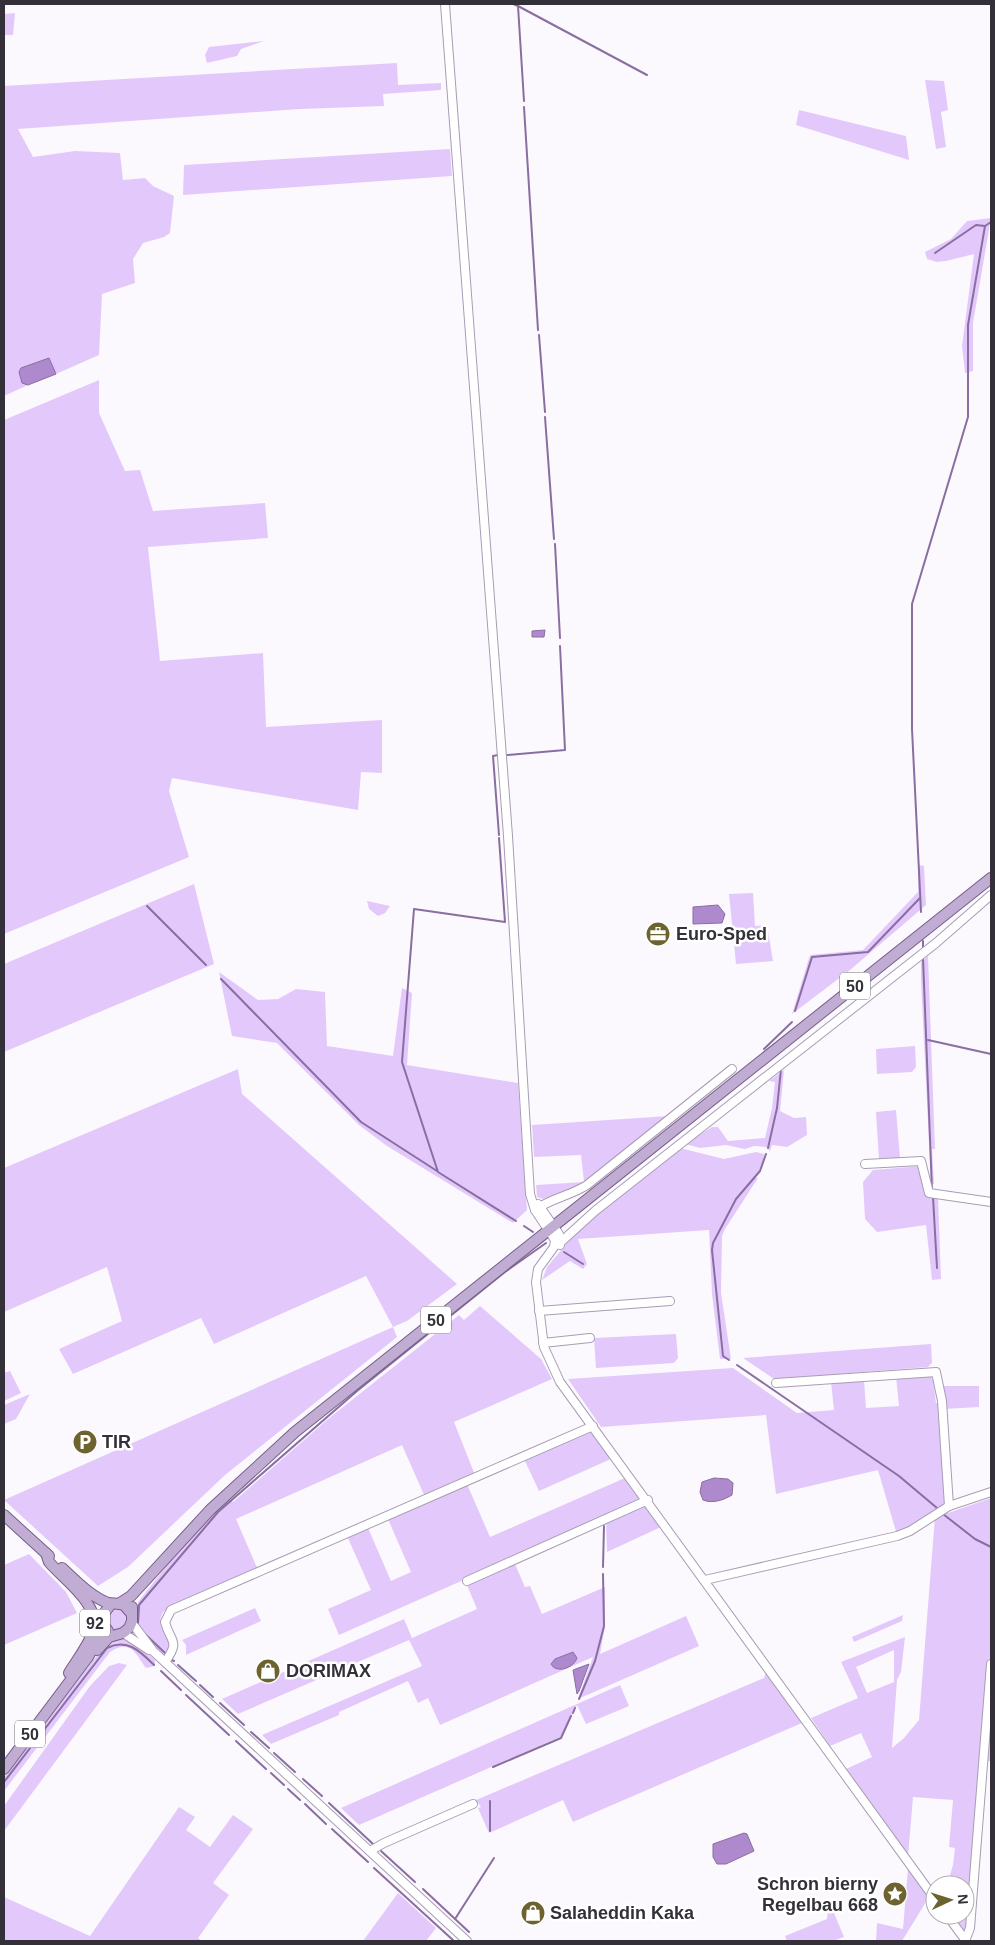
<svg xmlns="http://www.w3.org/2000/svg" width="995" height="1945" font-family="Arial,sans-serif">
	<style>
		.green { fill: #e3c9fb; fill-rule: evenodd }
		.water { fill: #ae89cd; stroke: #896ea1 }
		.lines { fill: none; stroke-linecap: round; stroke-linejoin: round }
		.stream { stroke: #896ea1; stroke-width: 2 }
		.minor-casing { stroke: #a89db3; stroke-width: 10 }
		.major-casing { stroke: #755e8a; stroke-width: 12 }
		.minor { stroke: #fff; stroke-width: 8 }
		.major { stroke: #c1add3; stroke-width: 10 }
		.labels { text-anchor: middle; stroke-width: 5; stroke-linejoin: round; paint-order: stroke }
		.shield { fill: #fff; stroke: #716e74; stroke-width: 1 }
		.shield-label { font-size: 16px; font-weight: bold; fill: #343039 }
		.poi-label { font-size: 18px; font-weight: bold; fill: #343039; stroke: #fff; text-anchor: start }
	</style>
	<rect width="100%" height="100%" fill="#fcf9fe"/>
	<g class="green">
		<polygon points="15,13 13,35 4,35 4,14"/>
		<polygon points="264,41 241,49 237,56 207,63 205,55 209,47"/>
		<polygon points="397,63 398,85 441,83 441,90 383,94 384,106 300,109 18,129 33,157 75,151 120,153 123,180 145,178 153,186 174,196 170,233 164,237 143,243 133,259 135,283 102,294 99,355 56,374 49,359 19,372 22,383 28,385 4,396 4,86"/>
		<polygon points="925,80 944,81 948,110 941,112 946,147 936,149"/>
		<polygon points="799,110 906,136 909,160 796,125"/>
		<polygon points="450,149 452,176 183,195 184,165"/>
		<polygon points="991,218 973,323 973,371 965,373 962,346 974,254 946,261 937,262 927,259 925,252 951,239 967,221"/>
		<polygon points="99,380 99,413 125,471 140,470 153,511 265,503 268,538 148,547 160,661 263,653 266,727 382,720 382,773 361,772 358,810 172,778 169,791 189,857 4,934 4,420"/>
		<polygon points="918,865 924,866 926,905 850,970 792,1014 810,955 863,950 918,892"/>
		<polygon points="194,884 214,964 4,1052 4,964"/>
		<polygon points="753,893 755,926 767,925 773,961 736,964 729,894"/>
		<polygon points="367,901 390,906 385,913 378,916 369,909"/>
		<polygon points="928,956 935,1149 932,1149 934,1184 931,1183 921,981 921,962"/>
		<polygon points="219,972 258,1000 278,999 296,989 325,992 327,1046 393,1056 402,988 412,993 407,1065 518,1083 527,1210 513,1223 387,1146 359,1125 277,1043 232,1036"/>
		<polygon points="915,1046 916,1067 912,1072 877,1074 876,1049"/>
		<polygon points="238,1069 242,1094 457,1284 407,1321 393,1327 397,1337 225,1475 128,1567 98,1586 4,1500 393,1327 366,1276 214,1344 201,1318 73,1374 59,1349 122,1321 107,1267 4,1312 4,1168"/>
		<polygon points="784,1070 780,1111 794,1118 806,1117 807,1135 787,1147 772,1145 770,1151 766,1147 754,1146 745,1149 726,1145 700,1148 685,1144 712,1127 718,1127 728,1141 765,1138 772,1108 775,1082 769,1081"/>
		<polygon points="896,1110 900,1158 879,1160 876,1112"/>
		<polygon points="669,1116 584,1182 569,1191 543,1199 537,1197 536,1185 584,1182 581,1155 534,1157 532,1125"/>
		<polygon points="680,1148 724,1159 756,1152 764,1154 763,1165 754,1178 758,1178 725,1229 722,1236 721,1293 731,1359 720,1359 712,1294 709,1230 578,1239 587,1264 583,1269 570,1261 542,1280 547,1267 582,1225"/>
		<polygon points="921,1166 926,1193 938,1197 941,1279 932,1280 926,1225 877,1232 865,1219 863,1182 873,1170"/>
		<path d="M480 1306 541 1359 552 1379 454 1422 475 1475 425 1497 402 1445 236 1519 258 1570 164 1611C154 1626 167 1632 172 1645L167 1654 162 1653 141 1633 136 1625 138 1602 186 1541 228 1498 233 1502 328 1419 459 1315 464 1320Z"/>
		<polygon points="676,1334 678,1358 674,1363 596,1368 594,1338"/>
		<polygon points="931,1344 932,1363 928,1367 774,1379 743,1358"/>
		<polygon points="733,1368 797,1413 834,1410 831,1382 864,1380 866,1408 899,1406 896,1377 929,1375 933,1380 936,1403 941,1403 947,1504 897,1535 878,1470 776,1494 766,1415 601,1427 568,1379"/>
		<polygon points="10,1371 21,1393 4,1401 4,1373"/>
		<polygon points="943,1386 979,1386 979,1407 944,1409"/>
		<polygon points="30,1394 16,1419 4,1424 4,1405"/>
		<polygon points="589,1430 611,1459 539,1491 524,1459"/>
		<polygon points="625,1478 642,1501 339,1635 328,1609 371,1590 347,1536 368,1528 391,1581 411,1572 388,1519 467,1484 490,1537"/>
		<path d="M991 1498V1645L968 1927 963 1931 951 1915H965V1885H947L953 1865 955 1848 949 1847 953 1800 913 1797 908 1857 846 1769 872 1757 861 1733 830 1746 811 1718 858 1698 841 1662 905 1637 901 1672 897 1680 892 1748 904 1738 919 1720 935 1517 945 1511 948 1513ZM894 1650V1682L867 1693 856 1667Z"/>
		<polygon points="642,1505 645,1506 661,1527 607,1552 606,1521"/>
		<polygon points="29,1554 66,1592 77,1613 4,1645 4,1565"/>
		<polygon points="514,1562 525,1587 530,1586 542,1614 605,1587 605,1627 600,1654 686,1616 699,1646 578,1699 593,1657 440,1725 428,1698 418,1703 408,1681 339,1712 339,1715 271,1744 262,1735 422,1666 409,1640 238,1714 222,1699 404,1619 412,1638 477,1609 466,1583"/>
		<polygon points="255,1608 261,1621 186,1655 186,1645 182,1640"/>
		<circle cx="117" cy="1619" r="11"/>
		<polygon points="903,1615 902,1621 854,1642 852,1637"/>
		<path d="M123 1637 135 1642 155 1660V1666L146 1668C136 1655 131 1638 110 1652L4 1791V1778L94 1659 109 1642Z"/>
		<polygon points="119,1663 127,1665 4,1831 4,1806 90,1686 109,1666"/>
		<polygon points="766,1672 802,1723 573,1822 563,1800 489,1833 478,1808 481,1807 476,1800 764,1678"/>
		<polygon points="620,1685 629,1706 586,1724 577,1705 562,1736 359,1825 341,1808"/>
		<polygon points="990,1710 991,1710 991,1761 985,1761"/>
		<polygon points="179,1807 195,1817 186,1830 210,1847 233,1815 253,1829 213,1883 229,1895 198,1938 202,1941 4,1941 4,1897 90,1936"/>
		<polygon points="908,1868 932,1900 926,1902 902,1941 876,1941 877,1923 903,1929"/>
		<polygon points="398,1893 436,1928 426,1941 363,1941"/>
		<polygon points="829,1901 844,1937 833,1941 787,1941 785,1936 827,1919"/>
	</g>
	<g class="water">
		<polygon points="49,358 56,374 28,385 22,383 19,372 21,368"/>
		<polygon points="545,630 544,637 532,637 532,631"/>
		<polygon points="718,905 725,914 722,923 693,924 693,907"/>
		<path d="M714 1478 728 1479 733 1483 732 1495C724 1500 712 1504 703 1500L700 1492 702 1482Z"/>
		<path d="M573 1652 577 1658C574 1668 556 1674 551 1664L555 1659Z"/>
		<polygon points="589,1664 579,1691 577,1694 573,1670"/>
		<polygon points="744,1833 747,1834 754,1851 726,1864 717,1864 713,1857 713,1844"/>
	</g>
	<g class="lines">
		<g class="stream">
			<polyline points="513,4 518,6 524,101"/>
			<polyline points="518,6 647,75"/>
			<polyline points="524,107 538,330"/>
			<polyline points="935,253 976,225 985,226"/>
			<polyline points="539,335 545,412"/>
			<polyline points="545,417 554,539"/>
			<polyline points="555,544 560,638"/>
			<polyline points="498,755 493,756 499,835"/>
			<polyline points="507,755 565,750 560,646"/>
			<polyline points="499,838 505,922 414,909 402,1062 438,1172 516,1221"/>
			<polyline points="147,906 206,965"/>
			<polyline points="921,912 912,729 912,604 968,417 968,325 985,226 991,222"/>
			<polyline points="923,941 923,950"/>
			<polyline points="923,958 932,1190"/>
			<polyline points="221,979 361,1122 437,1171"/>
			<polyline points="795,1011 812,957 868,952 920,898"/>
			<polyline points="928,1040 991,1054"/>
			<polyline points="764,1049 792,1022"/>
			<polyline points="768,1148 777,1108 781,1069"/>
			<polyline points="933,1197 937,1268"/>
			<polyline points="524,1226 533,1232"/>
			<polyline points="564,1252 583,1264"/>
			<polyline points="729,1360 723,1356 712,1250 713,1243 736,1199 760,1171 766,1154"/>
			<polyline points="737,1365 899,1476 937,1508"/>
			<polyline points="943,1514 975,1539 991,1547"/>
			<polyline points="603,1567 604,1526"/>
			<polyline points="138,1624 139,1605 218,1512 357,1391 505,1272 546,1243"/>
			<polyline points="145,1634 165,1653"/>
			<polyline points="172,1660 174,1661"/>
			<polyline points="178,1665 196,1681"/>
			<polyline points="161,1671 181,1690"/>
			<polyline points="200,1685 213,1697"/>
			<polyline points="186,1695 229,1735"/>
			<polyline points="579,1699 595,1661 604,1626 603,1574"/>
			<polyline points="220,1703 244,1725"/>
			<polyline points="573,1713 575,1708"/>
			<polyline points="251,1732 269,1748"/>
			<polyline points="236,1741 266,1769"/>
			<polyline points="274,1753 295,1772"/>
			<polyline points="493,1767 561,1738 571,1716"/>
			<polyline points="271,1773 284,1785"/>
			<polyline points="303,1779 322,1796"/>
			<path d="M4 1782 107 1648C127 1638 140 1651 154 1665"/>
			<polyline points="288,1789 300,1800"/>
			<polyline points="490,1801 490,1831"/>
			<polyline points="329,1803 373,1844"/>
			<polyline points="305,1804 326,1824"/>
			<polyline points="332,1829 368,1862"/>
			<polyline points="381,1851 415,1882"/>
			<polyline points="374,1868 454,1941"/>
			<polyline points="423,1889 469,1932"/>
			<polyline points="455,1919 494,1858"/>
		</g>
		<defs>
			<g id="minor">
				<polyline points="445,4 508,836 530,1194 535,1210 555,1240 554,1247 538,1269 536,1282 544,1347 560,1382 935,1899"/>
				<polyline points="865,1164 921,1161 929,1193 991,1202"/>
				<polyline points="538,1204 559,1234 560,1245"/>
				<path d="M535 1210C551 1198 570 1196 587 1185L732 1069"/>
				<polyline points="555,1243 562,1241 595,1211 936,943 991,895"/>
				<polyline points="539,1311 670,1301"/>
				<polyline points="543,1343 590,1338"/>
				<polyline points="776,1383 936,1372 942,1401 949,1506"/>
				<polyline points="705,1580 897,1536 910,1531 949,1506 991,1492"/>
				<polyline points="467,1581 648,1500"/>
				<polyline points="132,1623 153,1651 467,1941"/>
				<polyline points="123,1633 149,1650"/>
				<path d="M165 1662C181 1640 170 1642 165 1622L171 1610 593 1426"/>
				<polyline points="370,1851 384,1843 473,1804"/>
				<polyline points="947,1915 966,1941"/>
				<polyline points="965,1941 970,1928 991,1664"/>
			</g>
			<g id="major">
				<polyline points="4,1515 49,1556"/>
				<path d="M46 1553 49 1562C64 1580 102 1605 93 1632 88 1646 77 1660 69 1673"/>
				<path d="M62 1568C75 1580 90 1596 108 1603 113 1604 118 1603 124 1605L131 1613"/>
				<polyline points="120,1603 131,1596 210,1510 295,1432 991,878"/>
				<polyline points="108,1631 103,1624 102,1616 111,1604"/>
				<polyline points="97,1650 109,1637 123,1633 129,1628 132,1621 132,1607"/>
				<polyline points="4,1769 88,1657 104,1626"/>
			</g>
		</defs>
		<use href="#minor" class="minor-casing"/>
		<use href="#major" class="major-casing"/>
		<use href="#minor" class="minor"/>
		<use href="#major" class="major"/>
	</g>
	<defs>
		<symbol id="office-disc" viewBox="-11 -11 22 22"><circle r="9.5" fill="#6d632f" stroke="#fff"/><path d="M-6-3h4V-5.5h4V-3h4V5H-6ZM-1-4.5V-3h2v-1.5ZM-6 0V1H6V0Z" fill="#fff"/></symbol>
		<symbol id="parking-disc" viewBox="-11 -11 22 22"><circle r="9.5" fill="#6d632f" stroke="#fff"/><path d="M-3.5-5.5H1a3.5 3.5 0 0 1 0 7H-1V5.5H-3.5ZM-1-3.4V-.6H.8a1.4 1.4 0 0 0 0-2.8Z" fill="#fff"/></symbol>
		<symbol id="shop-disc" viewBox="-11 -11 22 22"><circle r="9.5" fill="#6d632f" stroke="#fff"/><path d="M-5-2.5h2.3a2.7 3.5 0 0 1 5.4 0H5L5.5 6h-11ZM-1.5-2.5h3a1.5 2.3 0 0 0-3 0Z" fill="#fff"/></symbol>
		<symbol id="sight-disc" viewBox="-11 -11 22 22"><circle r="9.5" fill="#6d632f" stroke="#fff"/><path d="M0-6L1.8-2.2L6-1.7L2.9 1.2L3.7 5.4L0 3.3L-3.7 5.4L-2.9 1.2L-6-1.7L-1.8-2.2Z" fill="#fff"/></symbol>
	</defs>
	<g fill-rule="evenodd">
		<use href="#office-disc" x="644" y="920" width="28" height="28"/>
		<use href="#parking-disc" x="71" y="1428" width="28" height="28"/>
		<use href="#shop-disc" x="254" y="1657" width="28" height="28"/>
		<use href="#sight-disc" x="881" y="1880" width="28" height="28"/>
		<use href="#shop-disc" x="519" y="1899" width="28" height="28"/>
	</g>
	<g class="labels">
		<g class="shield">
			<rect x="840" y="972.5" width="30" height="27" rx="4"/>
			<rect x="421" y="1306.5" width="30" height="27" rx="4"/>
			<rect x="80" y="1609.5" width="30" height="27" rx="4"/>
			<rect x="15" y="1720.5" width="30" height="27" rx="4"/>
		</g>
		<g class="shield-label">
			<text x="855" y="992">50</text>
			<text x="436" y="1326">50</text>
			<text x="95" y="1629">92</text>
			<text x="30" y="1740">50</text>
		</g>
		<g class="poi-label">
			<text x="676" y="940">Euro-Sped</text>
			<text x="102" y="1448">TIR</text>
			<text x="286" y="1677">DORIMAX</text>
			<text x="878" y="1890" text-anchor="end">Schron bierny<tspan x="878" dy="21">Regelbau 668</tspan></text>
			<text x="550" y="1919">Salaheddin Kaka</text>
		</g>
	</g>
	<rect width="995" height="1945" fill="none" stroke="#343039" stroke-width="10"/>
	<g transform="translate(950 1900) rotate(86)"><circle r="24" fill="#ffffff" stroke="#aeacb0"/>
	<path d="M0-4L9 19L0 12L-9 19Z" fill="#6d632f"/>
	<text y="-8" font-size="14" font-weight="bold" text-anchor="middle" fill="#343039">N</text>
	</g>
</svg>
